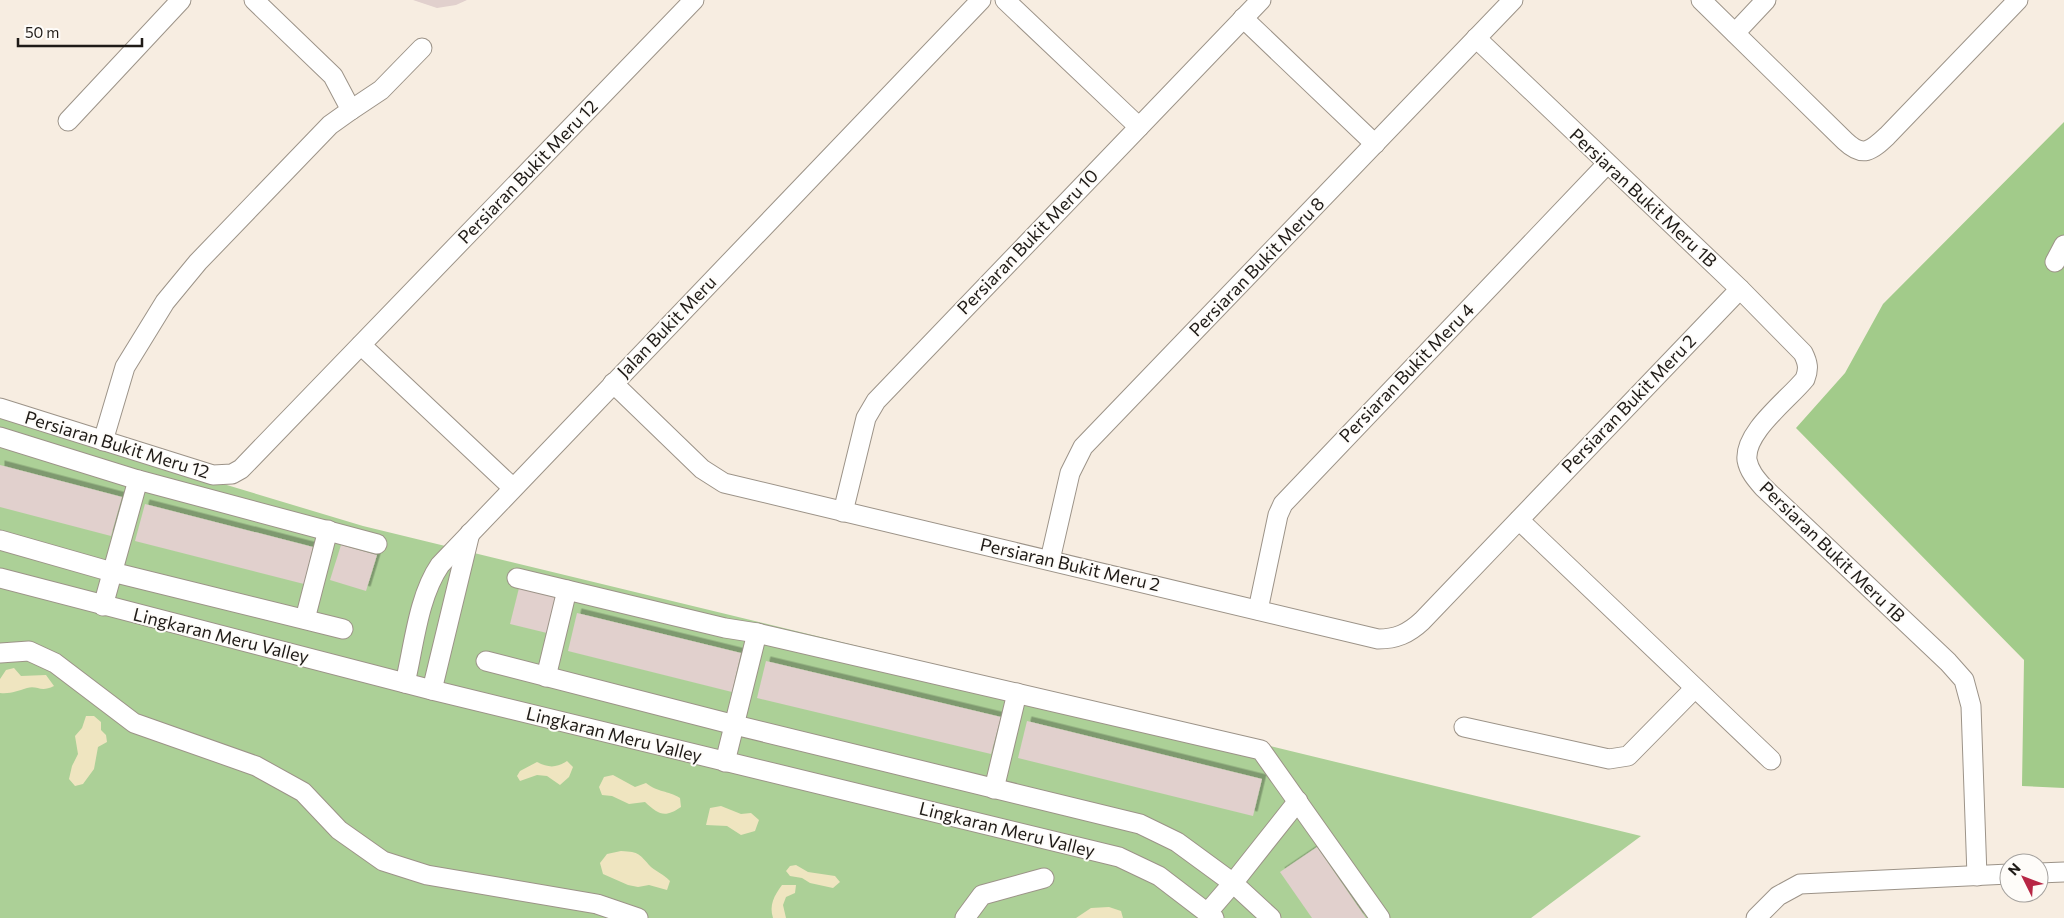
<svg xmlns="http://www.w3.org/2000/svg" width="2064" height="918" font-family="Commissioner,sans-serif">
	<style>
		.green { fill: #acd097 }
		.forest { fill: #a2cb8a }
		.sand { fill: #efe5c0 }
		.building { fill: #e1d0cd; filter: url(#shadow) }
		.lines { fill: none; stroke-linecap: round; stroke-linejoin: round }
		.minor-casing { stroke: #9c9388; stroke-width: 21 }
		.minor { stroke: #fff; stroke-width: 19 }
		.labels { text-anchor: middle; stroke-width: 4; stroke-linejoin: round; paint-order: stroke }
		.street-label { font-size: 18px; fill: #1f1b17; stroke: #fefcf9 }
	</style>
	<defs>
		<filter id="shadow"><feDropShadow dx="4.5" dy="-4.5" stdDeviation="0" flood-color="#0004"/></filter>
	</defs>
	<rect width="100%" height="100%" fill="#f7ede1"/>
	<polygon class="green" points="0,417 363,526 1641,836 1531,918 0,918"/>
	<polygon class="forest" points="2064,122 2064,788 2022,786 2024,660 1796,428 1845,373 1883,304"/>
	<g class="sand">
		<path d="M14 668 21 676 46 675 54 686C40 693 38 685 27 688 17 691 11 694 0 693V679L6 670Z"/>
		<polygon points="86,716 94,716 101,722 101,730 106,735 107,742 98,747 94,769 83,784 75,786 69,779 72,766 78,754 75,736 82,728"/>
		<path d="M567 761 573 767 569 777 560 785 547 776 537 775 520 781 517 776 520 771 537 762C549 768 556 768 567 761Z"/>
		<path d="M613 775 635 787 646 783C659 793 667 790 680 798L681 807C665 818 659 815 645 802L629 804 612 796 602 795 599 787 604 777Z"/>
		<polygon points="721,806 741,814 751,813 759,820 755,831 741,835 727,826 706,825 710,808"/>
		<path d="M621 851C640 852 639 854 651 867 657 872 663 874 670 881L667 890 649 885 638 887 628 885 603 874 600 863 607 854Z"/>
		<polygon points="796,865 808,872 835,876 840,882 833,888 810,883 802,878 790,876 786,871 790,866"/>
		<path d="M782 885H796L795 893 786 897 783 905 786 918H773C769 905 774 896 782 885Z"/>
		<polygon points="1109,907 1121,911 1123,918 1076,918 1091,908"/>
	</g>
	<g class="building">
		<polygon points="413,0 467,0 456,5 437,8"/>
		<polygon points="0,465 122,497 111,536 0,507"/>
		<polygon points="145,504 313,547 304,584 135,541"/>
		<polygon points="341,545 377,555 366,591 330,580"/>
		<polygon points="519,588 556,597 547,633 510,624"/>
		<polygon points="577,613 741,653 732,692 568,651"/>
		<polygon points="766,661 1001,717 991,754 757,698"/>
		<polygon points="1027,721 1262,779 1253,816 1018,758"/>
		<polygon points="1317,847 1366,918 1312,918 1280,872"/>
	</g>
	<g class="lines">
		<defs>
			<g id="minor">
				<polyline points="1005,0 1139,127"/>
				<path d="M1701 0 1845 141C1863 158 1871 151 1887 136L2018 0"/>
				<polyline points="1243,18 1375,144"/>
				<polyline points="1735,33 1766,0"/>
				<path d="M1476 38 1740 289 1803 353C1808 363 1809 369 1805 379 1788 400 1744 432 1747 460 1749 471 1756 479 1763 487L1948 662 1964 680 1971 706 1977 876"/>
				<polyline points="351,110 381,90 422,48"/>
				<polyline points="68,121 181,0"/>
				<polyline points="2055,262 2064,245"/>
				<polyline points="361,345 513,488"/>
				<path d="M613 383 702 469 724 483 1378 639C1396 639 1408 634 1422 621L1740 289"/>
				<polyline points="0,408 213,475 232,474 241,469 694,0"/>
				<polyline points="0,437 138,480 377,544"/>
				<polyline points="103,441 125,367 165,302 198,262 330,125 351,110 333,76 254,0"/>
				<polyline points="843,512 866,418 876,401 1261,0"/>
				<polyline points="1519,520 1771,760"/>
				<polyline points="0,540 112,572 343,629"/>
				<polyline points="1050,560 1070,473 1083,447 1513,0"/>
				<polyline points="0,578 432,690 1119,857 1159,876 1214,918"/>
				<polyline points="517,578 725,628 757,633 1261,750 1380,918"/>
				<polyline points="103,606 138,480"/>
				<polyline points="1258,610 1278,515 1283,504 1607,164"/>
				<polyline points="305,619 328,530"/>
				<polyline points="0,653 29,651 55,663 134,723 256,766 303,792 339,830 383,861 427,875 597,904 638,918"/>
				<polyline points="486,661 735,725 1140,824 1177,842 1233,883 1208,912"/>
				<polyline points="546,677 567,590"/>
				<path d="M405 683C414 646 418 597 440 565L981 0"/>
				<polyline points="432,690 470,533"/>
				<polyline points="1464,727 1609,759 1628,756 1695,688"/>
				<polyline points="725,762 757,633"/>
				<polyline points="994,789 1017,693"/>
				<polyline points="2039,873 2064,872"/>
				<polyline points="965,918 982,895 1044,878"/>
				<polyline points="1271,918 1233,883 1298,801"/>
				<polyline points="1756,918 1778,896 1800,884 2009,874"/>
			</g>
		</defs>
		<use href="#minor" class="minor-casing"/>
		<use href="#minor" class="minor"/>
	</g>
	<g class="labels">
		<g class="street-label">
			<text transform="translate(528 172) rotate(-46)" y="6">Persiaran Bukit Meru 12</text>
			<text transform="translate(1643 198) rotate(43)" y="6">Persiaran Bukit Meru 1B</text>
			<text transform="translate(1028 242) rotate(-46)" y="6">Persiaran Bukit Meru 10</text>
			<text transform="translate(1257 267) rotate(-46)" y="6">Persiaran Bukit Meru 8</text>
			<text transform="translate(667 327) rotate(-46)" y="6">Jalan Bukit Meru</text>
			<text transform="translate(1407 373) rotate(-46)" y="6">Persiaran Bukit Meru 4</text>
			<text transform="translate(1629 404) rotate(-46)" y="6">Persiaran Bukit Meru 2</text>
			<text transform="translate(117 445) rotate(17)" y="6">Persiaran Bukit Meru 12</text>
			<text transform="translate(1832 552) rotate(44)" y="6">Persiaran Bukit Meru 1B</text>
			<text transform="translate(1070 565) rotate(13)" y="6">Persiaran Bukit Meru 2</text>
			<text transform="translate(221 636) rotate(14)" y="6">Lingkaran Meru Valley</text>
			<text transform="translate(614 735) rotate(14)" y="6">Lingkaran Meru Valley</text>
			<text transform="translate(1007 830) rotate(14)" y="6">Lingkaran Meru Valley</text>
		</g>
	</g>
	<g transform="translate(2024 878) rotate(312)"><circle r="24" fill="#fefcf9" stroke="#a5a29f"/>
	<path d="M0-4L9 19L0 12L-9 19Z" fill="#b72645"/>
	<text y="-8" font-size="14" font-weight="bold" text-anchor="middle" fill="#1f1b17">N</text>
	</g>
	<path d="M18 38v8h124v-8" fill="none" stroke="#1f1b17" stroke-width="2.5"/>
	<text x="25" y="38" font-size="15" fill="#1f1b17" stroke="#fefcf9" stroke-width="4" paint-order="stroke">50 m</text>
</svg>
